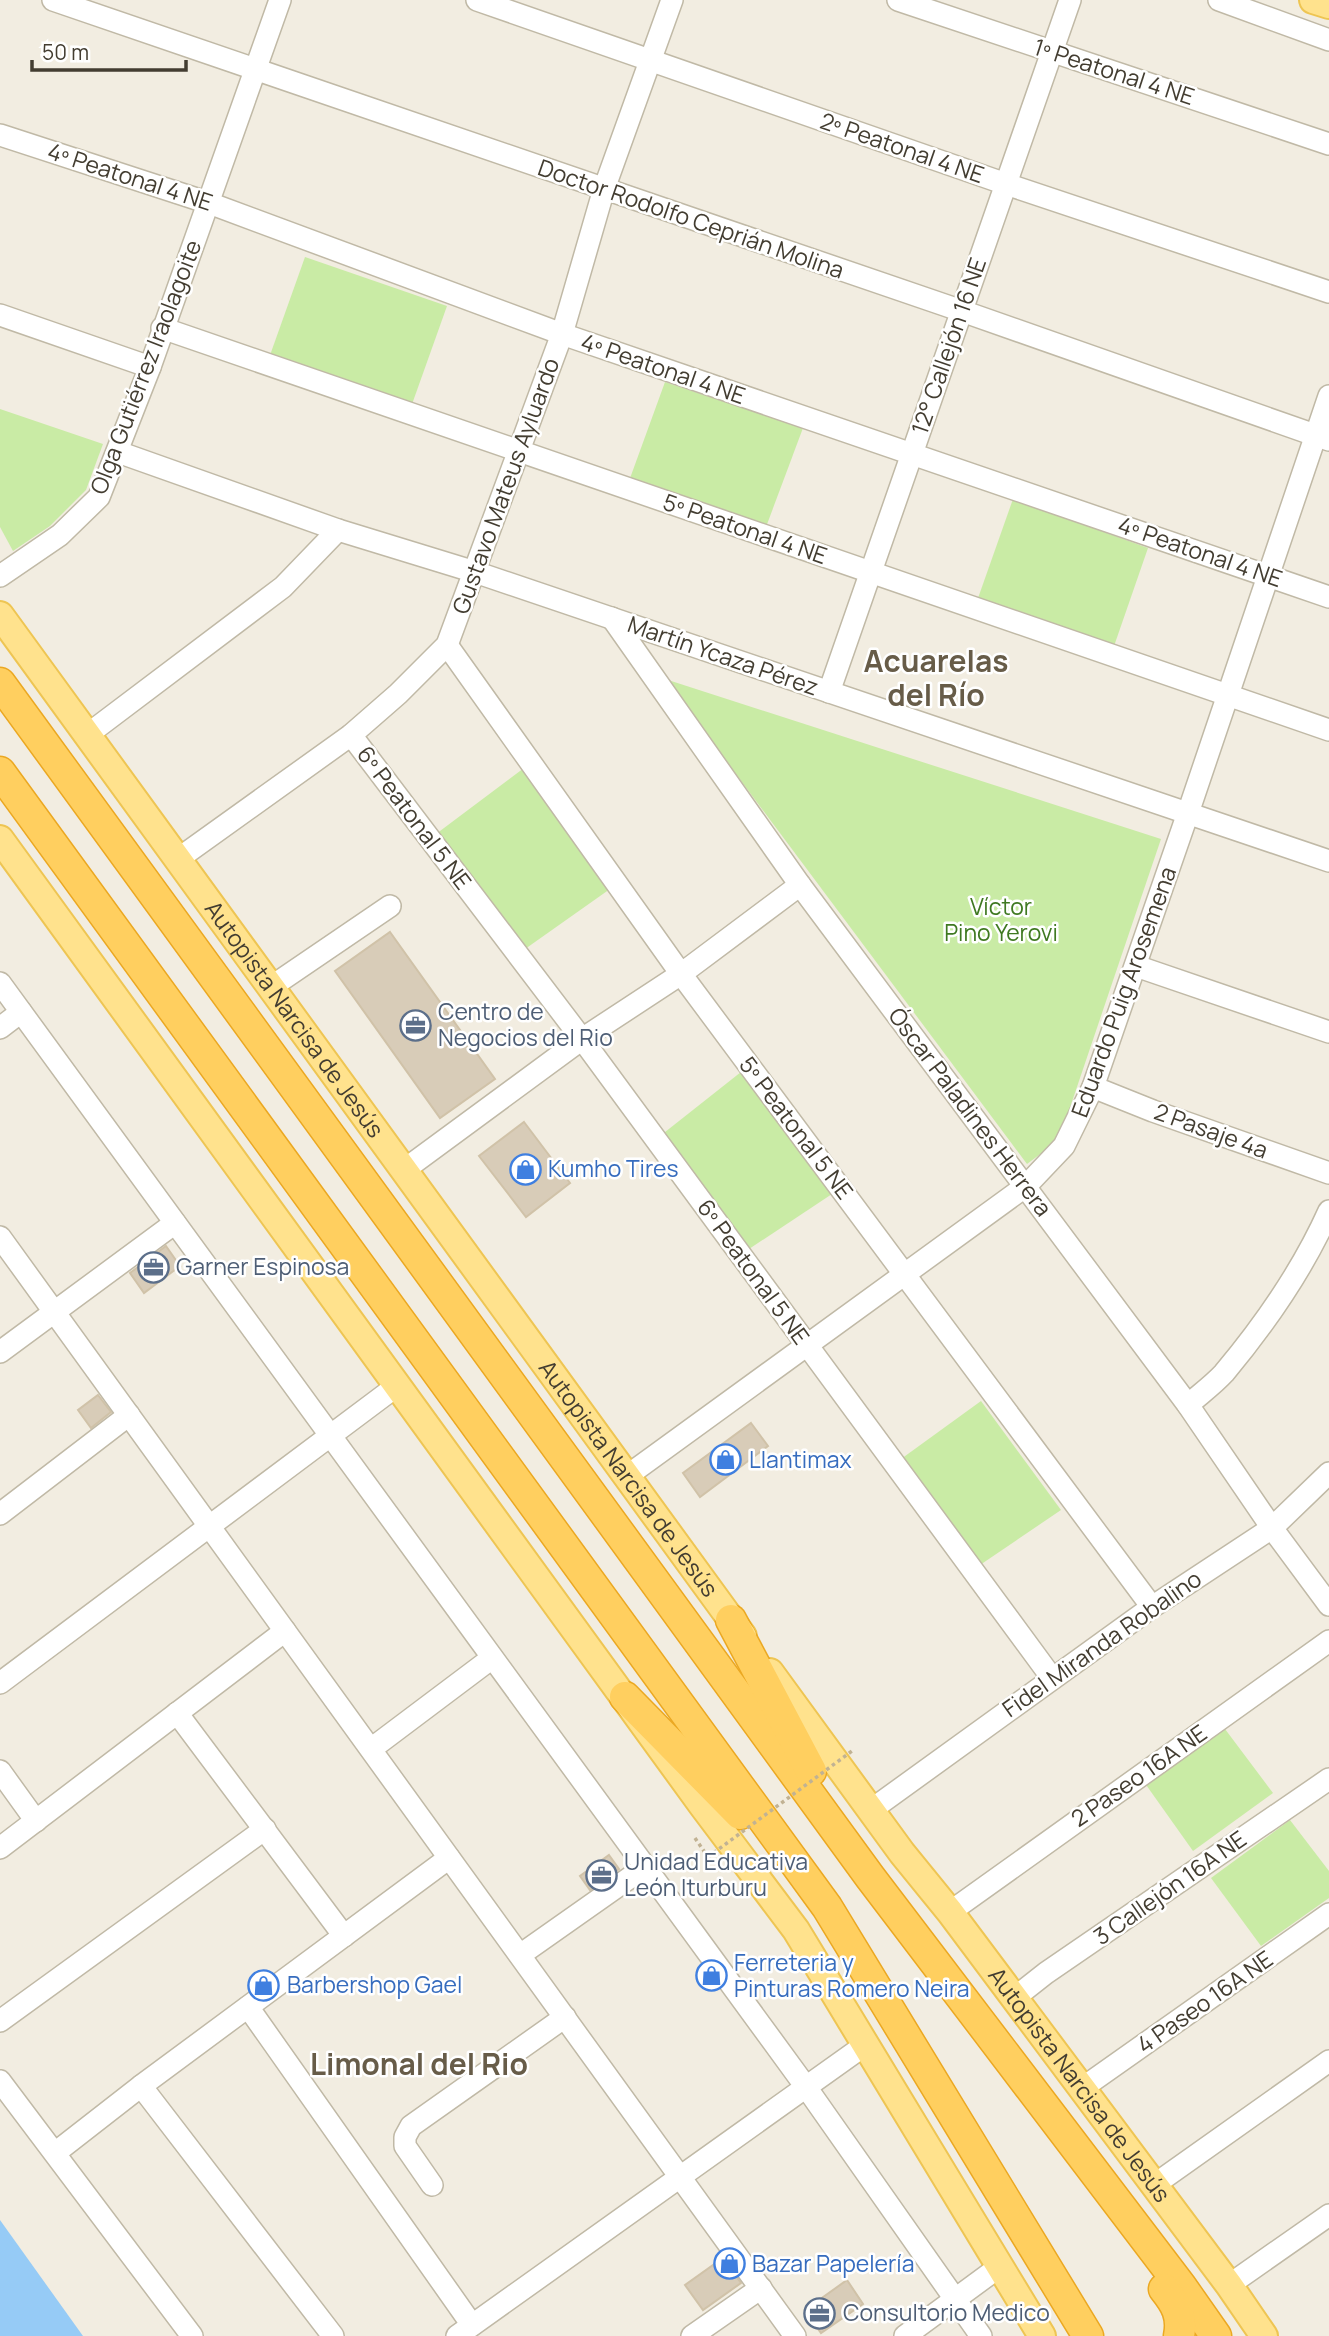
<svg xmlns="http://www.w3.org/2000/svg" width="1329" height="2336" font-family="Manrope,sans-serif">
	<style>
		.green { fill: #c9eba5 }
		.water { fill: #96cbf6 }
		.building { fill: #d8ccb8; stroke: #d0c2a8; stroke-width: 2 }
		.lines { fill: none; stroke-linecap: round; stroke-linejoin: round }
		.minor-casing { stroke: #c0b9a6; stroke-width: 24 }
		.major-casing { stroke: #eec553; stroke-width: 30 }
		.highway-casing { stroke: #eba822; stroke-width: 33 }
		.path { stroke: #c1b293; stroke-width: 3.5; stroke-dasharray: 3.5 3.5; stroke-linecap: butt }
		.minor { stroke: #fff; stroke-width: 21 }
		.major { stroke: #ffe28d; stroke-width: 26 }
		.highway { stroke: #ffcf5f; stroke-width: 30 }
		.path-bridge { stroke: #c1b293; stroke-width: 3.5; stroke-dasharray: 3.5 3.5; stroke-linecap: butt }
		.labels { text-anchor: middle; stroke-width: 5; stroke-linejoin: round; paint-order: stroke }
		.street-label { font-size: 23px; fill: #433d31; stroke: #fff }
		.park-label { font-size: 23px; fill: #3f7921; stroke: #fff }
		.service-label { font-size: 23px; fill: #4e5e75; stroke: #fff; text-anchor: start }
		.shop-label { font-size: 23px; fill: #366cbe; stroke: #fff; text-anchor: start }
		.district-label { font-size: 30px; font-weight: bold; fill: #675c48; stroke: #fff }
	</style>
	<rect width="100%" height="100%" fill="#f2ede1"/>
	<g class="green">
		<polygon points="305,257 447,306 411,407 269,358"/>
		<polygon points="665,382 803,428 766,527 629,481"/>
		<polygon points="0,409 103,444 86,490 50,526 13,551 0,527"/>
		<polygon points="1013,499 1148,548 1113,649 977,601"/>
		<polygon points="665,679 1161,839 1059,1140 1027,1164"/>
		<polygon points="524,768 610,889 518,954 432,837"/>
		<polygon points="741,1072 832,1194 746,1251 660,1136"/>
		<polygon points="981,1401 1061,1510 980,1565 901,1459"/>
		<polygon points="1222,1725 1273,1793 1193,1851 1144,1782"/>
		<polygon points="1290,1820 1329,1871 1329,1898 1261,1946 1211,1878"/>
	</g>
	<polygon class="water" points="0,2220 83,2336 0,2336"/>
	<g class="building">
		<polygon points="390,932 495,1079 440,1118 335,971"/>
		<polygon points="524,1122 570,1183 526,1217 479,1156"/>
		<polygon points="166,1246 180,1266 144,1293 130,1273"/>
		<polygon points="98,1395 111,1412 91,1428 78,1410"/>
		<polygon points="751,1423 768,1446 700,1497 683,1473"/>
		<polygon points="609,1855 619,1869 590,1890 580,1876"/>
		<polygon points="723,2258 741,2283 703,2310 685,2285"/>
		<polygon points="847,2280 863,2304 821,2333 805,2310"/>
	</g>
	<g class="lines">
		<defs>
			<g id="minor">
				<polyline points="53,0 962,311 1329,440"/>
				<polyline points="477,0 1006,184 1329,292"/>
				<polyline points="898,0 1329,144"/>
				<polyline points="1219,0 1329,40"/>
				<polyline points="0,135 209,203 562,334 1329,597"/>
				<polyline points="0,315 150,367"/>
				<polyline points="162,328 1329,730"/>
				<polyline points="118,452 338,530 475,572 1329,861"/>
				<polyline points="0,576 60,535 99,497 150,367 280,0"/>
				<polyline points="612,618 800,885 1188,1405 1272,1528 1329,1605"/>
				<polyline points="447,645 681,974 1152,1607"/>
				<polyline points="829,692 1070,0"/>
				<polyline points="87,735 283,587 338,530"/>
				<polyline points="351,735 582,1039 1052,1678"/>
				<polyline points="178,859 351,735 398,694 447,645 562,334 604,189 672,0"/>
				<polyline points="1136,966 1329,1032"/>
				<polyline points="0,983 806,2087 981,2336"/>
				<polyline points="271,987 390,906"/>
				<polyline points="0,1028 21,1012"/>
				<polyline points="1093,1087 1153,1111 1329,1173"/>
				<polyline points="404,1170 582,1039 681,974 800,885"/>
				<polyline points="0,1237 795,2336"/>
				<polyline points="0,1352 175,1223"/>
				<path d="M1188 1405C1199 1395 1213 1385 1224 1373 1265 1324 1303 1269 1329 1211"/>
				<polyline points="627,1476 1026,1186 1064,1146 1093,1087 1188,813 1329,396"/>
				<polyline points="0,1514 129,1415"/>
				<polyline points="0,1683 398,1385"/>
				<polyline points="177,1713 344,1936"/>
				<polyline points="371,1749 492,1658"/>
				<polyline points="0,1771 36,1821"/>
				<polyline points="871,1810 1152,1607 1272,1528 1329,1473"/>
				<polyline points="0,1848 285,1631"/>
				<polyline points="950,1912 1329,1641"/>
				<polyline points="520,1955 645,1867"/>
				<polyline points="1013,1999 1046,1973 1329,1779"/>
				<polyline points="248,2007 472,2325"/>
				<polyline points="0,2021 265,1829"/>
				<polyline points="0,2081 192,2336"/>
				<polyline points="141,2086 333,2336"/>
				<polyline points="1081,2089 1329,1914"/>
				<polyline points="55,2153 141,2086 449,1858"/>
				<polyline points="432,2185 405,2146 405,2137 411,2126 565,2017"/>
				<polyline points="1154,2185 1329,2061"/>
				<polyline points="1229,2285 1329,2215"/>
				<polyline points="457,2336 865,2045"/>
				<polyline points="692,2336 761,2288"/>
				<polyline points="905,2336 999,2267"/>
			</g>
			<g id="major">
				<polyline points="1313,0 1329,5"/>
				<path id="s1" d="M0 615 743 1636"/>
				<polyline points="0,839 702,1805 796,1930 1042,2336"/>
				<path id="s2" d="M770 1672 902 1853 950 1912 1229 2285 1264 2336"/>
			</g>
			<g id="highway">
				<polyline points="0,683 870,1877 1181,2286 1216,2336"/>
				<polyline points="0,772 827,1907 1088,2336"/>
				<polyline points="731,1620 811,1771"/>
				<polyline points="625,1697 740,1814"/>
				<path d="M1164 2289C1176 2304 1183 2316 1179 2336"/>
			</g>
		</defs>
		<use href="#minor" class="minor-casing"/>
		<use href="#major" class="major-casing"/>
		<use href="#highway" class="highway-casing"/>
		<polyline class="path" points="695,1838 708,1857"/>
		<use href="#minor" class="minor"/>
		<use href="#major" class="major"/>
		<use href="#highway" class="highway"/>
		<polyline class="path-bridge" points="708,1857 852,1751"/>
	</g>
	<defs>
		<symbol id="office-ring" viewBox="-11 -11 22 22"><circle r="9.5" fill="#fff" stroke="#5c6f8a" stroke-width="1.5"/><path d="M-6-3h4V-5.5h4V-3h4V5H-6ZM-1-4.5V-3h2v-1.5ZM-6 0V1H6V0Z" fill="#5c6f8a"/></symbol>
		<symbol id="shop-ring" viewBox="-11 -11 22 22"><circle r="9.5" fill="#fff" stroke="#3f7fe0" stroke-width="1.5"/><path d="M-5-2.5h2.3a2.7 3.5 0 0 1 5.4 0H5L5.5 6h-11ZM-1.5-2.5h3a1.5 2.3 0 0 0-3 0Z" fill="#3f7fe0"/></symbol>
	</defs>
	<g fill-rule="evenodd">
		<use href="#office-ring" x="398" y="1008" width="35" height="35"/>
		<use href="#shop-ring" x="508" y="1152" width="35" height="35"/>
		<use href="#office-ring" x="136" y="1250" width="35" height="35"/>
		<use href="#shop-ring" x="708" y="1442" width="35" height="35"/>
		<use href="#office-ring" x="584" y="1858" width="35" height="35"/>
		<use href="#shop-ring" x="694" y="1958" width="35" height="35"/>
		<use href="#shop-ring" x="246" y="1968" width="35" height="35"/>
		<use href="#shop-ring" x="712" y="2246" width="35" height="35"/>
		<use href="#office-ring" x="802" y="2296" width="35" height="35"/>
	</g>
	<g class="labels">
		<g class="street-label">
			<text transform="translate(1114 72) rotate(18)" y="8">1º Peatonal 4 NE</text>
			<text transform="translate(902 148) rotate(19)" y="8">2º Peatonal 4 NE</text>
			<text transform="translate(130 177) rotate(18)" y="8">4º Peatonal 4 NE</text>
			<text transform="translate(691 219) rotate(19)" y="8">Doctor Rodolfo Ceprián Molina</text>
			<text transform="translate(949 346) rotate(-71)" y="8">12° Callejón 16 NE</text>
			<text transform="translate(146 367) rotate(-69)" y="8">Olga Gutiérrez Iraolagoite</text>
			<text transform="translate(663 369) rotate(19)" y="8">4º Peatonal 4 NE</text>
			<text transform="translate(506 486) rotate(-70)" y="8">Gustavo Mateus Ayluardo</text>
			<text transform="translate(745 529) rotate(19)" y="8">5º Peatonal 4 NE</text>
			<text transform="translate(1200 552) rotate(19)" y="8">4º Peatonal 4 NE</text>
			<text transform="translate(723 656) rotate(19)" y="8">Martín Ycaza Pérez</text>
			<text transform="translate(414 818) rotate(53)" y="8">6º Peatonal 5 NE</text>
			<text transform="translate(1124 992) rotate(-70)" y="8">Eduardo Puig Arosemena</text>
			<text dy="8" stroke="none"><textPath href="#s1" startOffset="500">Autopista Narcisa de Jesús</textPath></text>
			<text transform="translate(970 1112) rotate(53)" y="8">Óscar Paladines Herrera</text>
			<text transform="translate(796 1128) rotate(53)" y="8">5º Peatonal 5 NE</text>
			<text transform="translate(1211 1131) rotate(20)" y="8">2 Pasaje 4a</text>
			<text transform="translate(753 1272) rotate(54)" y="8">6º Peatonal 5 NE</text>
			<text dy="8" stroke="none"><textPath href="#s1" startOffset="1068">Autopista Narcisa de Jesús</textPath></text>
			<text transform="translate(1102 1644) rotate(-35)" y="8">Fidel Miranda Robalino</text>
			<text transform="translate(1139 1776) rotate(-35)" y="8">2 Paseo 16A NE</text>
			<text transform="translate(1170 1888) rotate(-35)" y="8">3 Callejón 16A NE</text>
			<text transform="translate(1205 2002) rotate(-35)" y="8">4 Paseo 16A NE</text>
			<text dy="8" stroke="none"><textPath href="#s2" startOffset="516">Autopista Narcisa de Jesús</textPath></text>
		</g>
		<g class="park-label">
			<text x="1001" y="915">Víctor<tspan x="1001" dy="26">Pino Yerovi</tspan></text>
		</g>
		<g class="service-label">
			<text x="438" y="1020">Centro de<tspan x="438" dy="26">Negocios del Rio</tspan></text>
			<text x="176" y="1275">Garner Espinosa</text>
			<text x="624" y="1870">Unidad Educativa<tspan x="624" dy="26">León Iturburu</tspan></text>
			<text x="843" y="2321">Consultorio Medico</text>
		</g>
		<g class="shop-label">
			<text x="548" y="1177">Kumho Tires</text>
			<text x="749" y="1468">Llantimax</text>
			<text x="734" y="1971">Ferreteria y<tspan x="734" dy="26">Pinturas Romero Neira</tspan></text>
			<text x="287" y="1993">Barbershop Gael</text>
			<text x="752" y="2272">Bazar Papelería</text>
		</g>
		<g class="district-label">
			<text x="936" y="672">Acuarelas<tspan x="936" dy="34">del Río</tspan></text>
			<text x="419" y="2075">Limonal del Rio</text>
		</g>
	</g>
	<path d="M32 60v10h154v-10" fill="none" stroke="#433d31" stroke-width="3.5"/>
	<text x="42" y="60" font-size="21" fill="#433d31" stroke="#ffffff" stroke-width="5" paint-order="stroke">50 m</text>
</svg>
